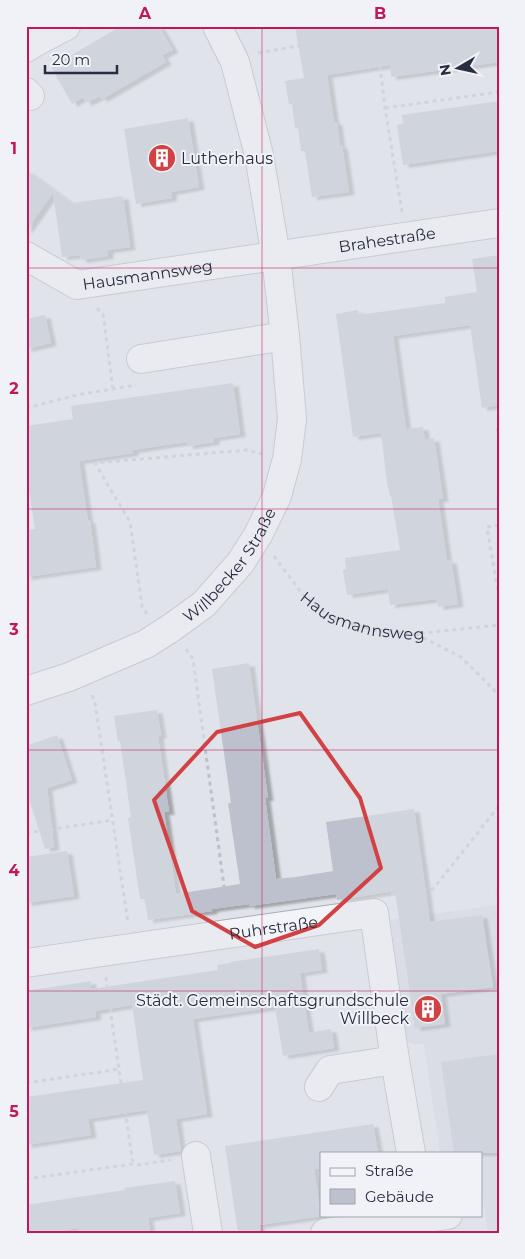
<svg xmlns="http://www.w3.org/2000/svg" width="525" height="1259" font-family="Montserrat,sans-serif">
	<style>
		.built { fill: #d2d5df }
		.building { fill: #bdc1cd; filter: url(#shadow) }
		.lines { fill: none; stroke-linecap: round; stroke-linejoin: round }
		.minor-casing { stroke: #a9adb8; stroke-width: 30 }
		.path { stroke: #bec1c9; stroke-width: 3; stroke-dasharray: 4 4; stroke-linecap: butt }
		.minor { stroke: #f3f4f8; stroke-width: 28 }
		.marked { fill: none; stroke: #d24245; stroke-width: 4; stroke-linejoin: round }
		.grid { fill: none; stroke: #c2185b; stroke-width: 1; stroke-opacity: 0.55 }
		.labels { text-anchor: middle; stroke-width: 4; stroke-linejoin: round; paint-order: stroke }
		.poi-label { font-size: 16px; fill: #282e42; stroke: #f0f2f7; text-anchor: start }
		.street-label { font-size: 16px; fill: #282e42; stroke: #f0f2f7 }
		.neatline { fill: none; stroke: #c2185b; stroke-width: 2 }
		.grid-label { font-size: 16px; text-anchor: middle; font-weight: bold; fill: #c2185b }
	</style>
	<defs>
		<filter id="shadow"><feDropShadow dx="5.5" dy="3" stdDeviation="1" flood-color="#0004"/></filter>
	</defs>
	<rect width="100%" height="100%" fill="#e0e3ea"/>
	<polygon class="built" points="495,888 499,888 499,1233 488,1233 481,1185 481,1153 440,1153 424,1045 405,1042 391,920 498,905"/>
	<g class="building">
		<polygon points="121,26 159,26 173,50 162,55 166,62 102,99 100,96 86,103 83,97 72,104 51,67"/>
		<polygon points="295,26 499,26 499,62 391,77 390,65 327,75 334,122 337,122 340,146 342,145 349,192 312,197 305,151 301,151 298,128 295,128 292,104 289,104 285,81 304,78"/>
		<polygon points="499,101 499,151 403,165 397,125 403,124 402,115"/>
		<polygon points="188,118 199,187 171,192 172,198 136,204 124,129"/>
		<polygon points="26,170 72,203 123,196 130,247 108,250 108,256 81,260 80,255 62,257 53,193 26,231"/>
		<polygon points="499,255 499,405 482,408 470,325 393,336 406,429 423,427 425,440 434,438 443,499 438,499 447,561 451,560 458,604 438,607 437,599 390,605 388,589 347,595 343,570 346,569 345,558 400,550 391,496 390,496 387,482 381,433 353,437 336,314 358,310 358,315 445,303 445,297 477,292 472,259"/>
		<polygon points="45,315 51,343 26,349 26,319"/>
		<polygon points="233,383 240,434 214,438 214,442 188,446 187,442 159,446 133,450 133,453 79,461 88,521 90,520 96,567 26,577 26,530 35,529 26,471 26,426 73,419 71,406"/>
		<polygon points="249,663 268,798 265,798 276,879 296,877 333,871 326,822 414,809 430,922 482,915 493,987 441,994 445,1024 415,1028 395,891 337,900 336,894 249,906 249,904 212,909 212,911 148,920 145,899 140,899 128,818 131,817 120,741 118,742 114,716 157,710 161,735 158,736 169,812 164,812 176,894 240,884 228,803 231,803 212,669"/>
		<polygon points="57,735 72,780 47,788 54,847 45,849 26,790 26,746"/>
		<polygon points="67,851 74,896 26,903 26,857"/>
		<polygon points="319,949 322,970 300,973 304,1003 309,1033 331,1029 334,1048 283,1056 275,1007 193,1019 207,1114 176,1119 181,1151 154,1155 147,1110 88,1119 91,1135 26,1145 26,1097 143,1080 132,1005 95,1011 96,1017 26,1028 26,991 91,981 91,989 111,986 218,970 217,965 230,963 230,962"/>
		<polygon points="499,1054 499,1153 454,1153 441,1062"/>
		<polygon points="373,1124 378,1153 321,1153 321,1168 314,1169 321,1216 259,1225 260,1231 238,1233 225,1146"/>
		<polygon points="175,1181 180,1213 148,1218 150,1233 79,1233 78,1228 49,1233 26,1233 26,1205 125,1190 124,1188"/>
	</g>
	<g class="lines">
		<defs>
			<g id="minor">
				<polyline points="26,48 41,39 66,26"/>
				<polyline points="26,92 30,96"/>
				<path id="s2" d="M26 256 77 285 499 223"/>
				<polyline points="141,359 285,336"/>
				<path id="s3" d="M26 691 69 677 146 644 171 628 204 604 241 562 258 535 277 496 287 459 292 419 285 336 276 257 259 155 235 62 217 26"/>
				<path id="s4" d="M26 963 374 913 395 1060 411 1153"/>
				<polyline points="319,1087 330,1070 395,1060"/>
				<polyline points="196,1156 208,1233"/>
				<polyline points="325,1233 448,1215"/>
			</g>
		</defs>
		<use href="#minor" class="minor-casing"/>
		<g class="path">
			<polyline points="376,26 376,32 385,108 402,212"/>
			<polyline points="258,53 376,32"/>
			<polyline points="385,108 499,92"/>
			<polyline points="97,308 103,314 113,389"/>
			<polyline points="490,334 499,333"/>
			<polyline points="26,408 77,395 136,385"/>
			<polyline points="496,430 499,429"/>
			<polyline points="499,525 487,527 499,598"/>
			<path id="s1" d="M274 556 303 595 331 617 373 630 415 634 499 625"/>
			<polyline points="147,614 142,606 130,522 95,463 247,450 262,454"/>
			<polyline points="416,634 461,657 499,695"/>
			<polyline points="186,649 193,659 227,908"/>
			<polyline points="92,695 95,703 128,923"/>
			<polyline points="26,833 113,820"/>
			<polyline points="391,894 433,889 499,806"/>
			<polyline points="106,977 107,986"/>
			<polyline points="110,1008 133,1164"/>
			<polyline points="26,1083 120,1069"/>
			<polyline points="26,1179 133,1164 138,1165 171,1160"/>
		</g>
		<use href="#minor" class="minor"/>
	</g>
	<path d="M0 0H525V1259H0ZM300 713 360 798 381 868 319 925 255 947 192 911 154 800 217 732Z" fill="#e0e3ea" fill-opacity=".55" fill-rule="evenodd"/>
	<path class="marked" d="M300 713 360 798 381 868 319 925 255 947 192 911 154 800 217 732Z"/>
	<path class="grid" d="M262 26V1233M26 268H499M26 509H499M26 750H499M26 991H499"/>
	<defs>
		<symbol id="building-disc" viewBox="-11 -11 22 22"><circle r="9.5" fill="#d24245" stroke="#f0f2f7"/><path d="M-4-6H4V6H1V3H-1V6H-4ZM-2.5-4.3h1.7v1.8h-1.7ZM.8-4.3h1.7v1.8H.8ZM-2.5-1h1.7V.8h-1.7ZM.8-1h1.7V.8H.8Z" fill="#fff"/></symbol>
	</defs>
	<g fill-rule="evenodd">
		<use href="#building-disc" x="146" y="142" width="32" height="32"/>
		<use href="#building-disc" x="412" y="993" width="32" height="32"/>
	</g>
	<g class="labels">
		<g class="poi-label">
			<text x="181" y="164">Lutherhaus</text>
			<text x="409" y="1006" text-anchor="end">Städt. Gemeinschaftsgrundschule<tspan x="409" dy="18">Willbeck</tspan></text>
		</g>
		<g class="street-label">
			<text dy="6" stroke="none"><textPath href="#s2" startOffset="372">Brahestraße</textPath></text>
			<text dy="6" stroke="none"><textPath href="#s2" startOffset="130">Hausmannsweg</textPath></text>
			<text dy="6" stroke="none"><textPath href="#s3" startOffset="246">Willbecker Straße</textPath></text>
			<text dy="6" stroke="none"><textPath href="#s1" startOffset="114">Hausmannsweg</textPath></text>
			<text dy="6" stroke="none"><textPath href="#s4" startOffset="250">Ruhrstraße</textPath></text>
		</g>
	</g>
	<rect width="525" height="1259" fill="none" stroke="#f0f2f7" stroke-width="55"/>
	<rect x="320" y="1152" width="162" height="65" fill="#f0f2f7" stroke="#a0a4af"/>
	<rect x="330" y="1168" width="25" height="8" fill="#f3f4f8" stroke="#a0a4af"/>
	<text x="365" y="1176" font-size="15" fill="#282e42">Straße</text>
	<rect x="330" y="1189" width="25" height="15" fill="#bdc1cd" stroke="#a0a4af"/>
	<text x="365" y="1202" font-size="15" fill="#282e42">Gebäude</text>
	<g transform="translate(458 68) rotate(261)" stroke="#f0f2f7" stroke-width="4" paint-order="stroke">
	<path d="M0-4L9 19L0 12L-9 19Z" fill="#282e42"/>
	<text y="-8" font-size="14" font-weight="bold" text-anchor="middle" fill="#282e42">N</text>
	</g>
	<path d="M45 65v8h72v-8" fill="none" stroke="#282e42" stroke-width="2.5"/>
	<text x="52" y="65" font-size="15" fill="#282e42" stroke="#f0f2f7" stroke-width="4" paint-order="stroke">20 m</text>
	<rect x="28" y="28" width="470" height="1204" class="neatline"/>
	<g class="grid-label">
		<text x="145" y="19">A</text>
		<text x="380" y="19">B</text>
		<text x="14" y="154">1</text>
		<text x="14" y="394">2</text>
		<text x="14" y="635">3</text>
		<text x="14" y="876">4</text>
		<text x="14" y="1117">5</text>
	</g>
</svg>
